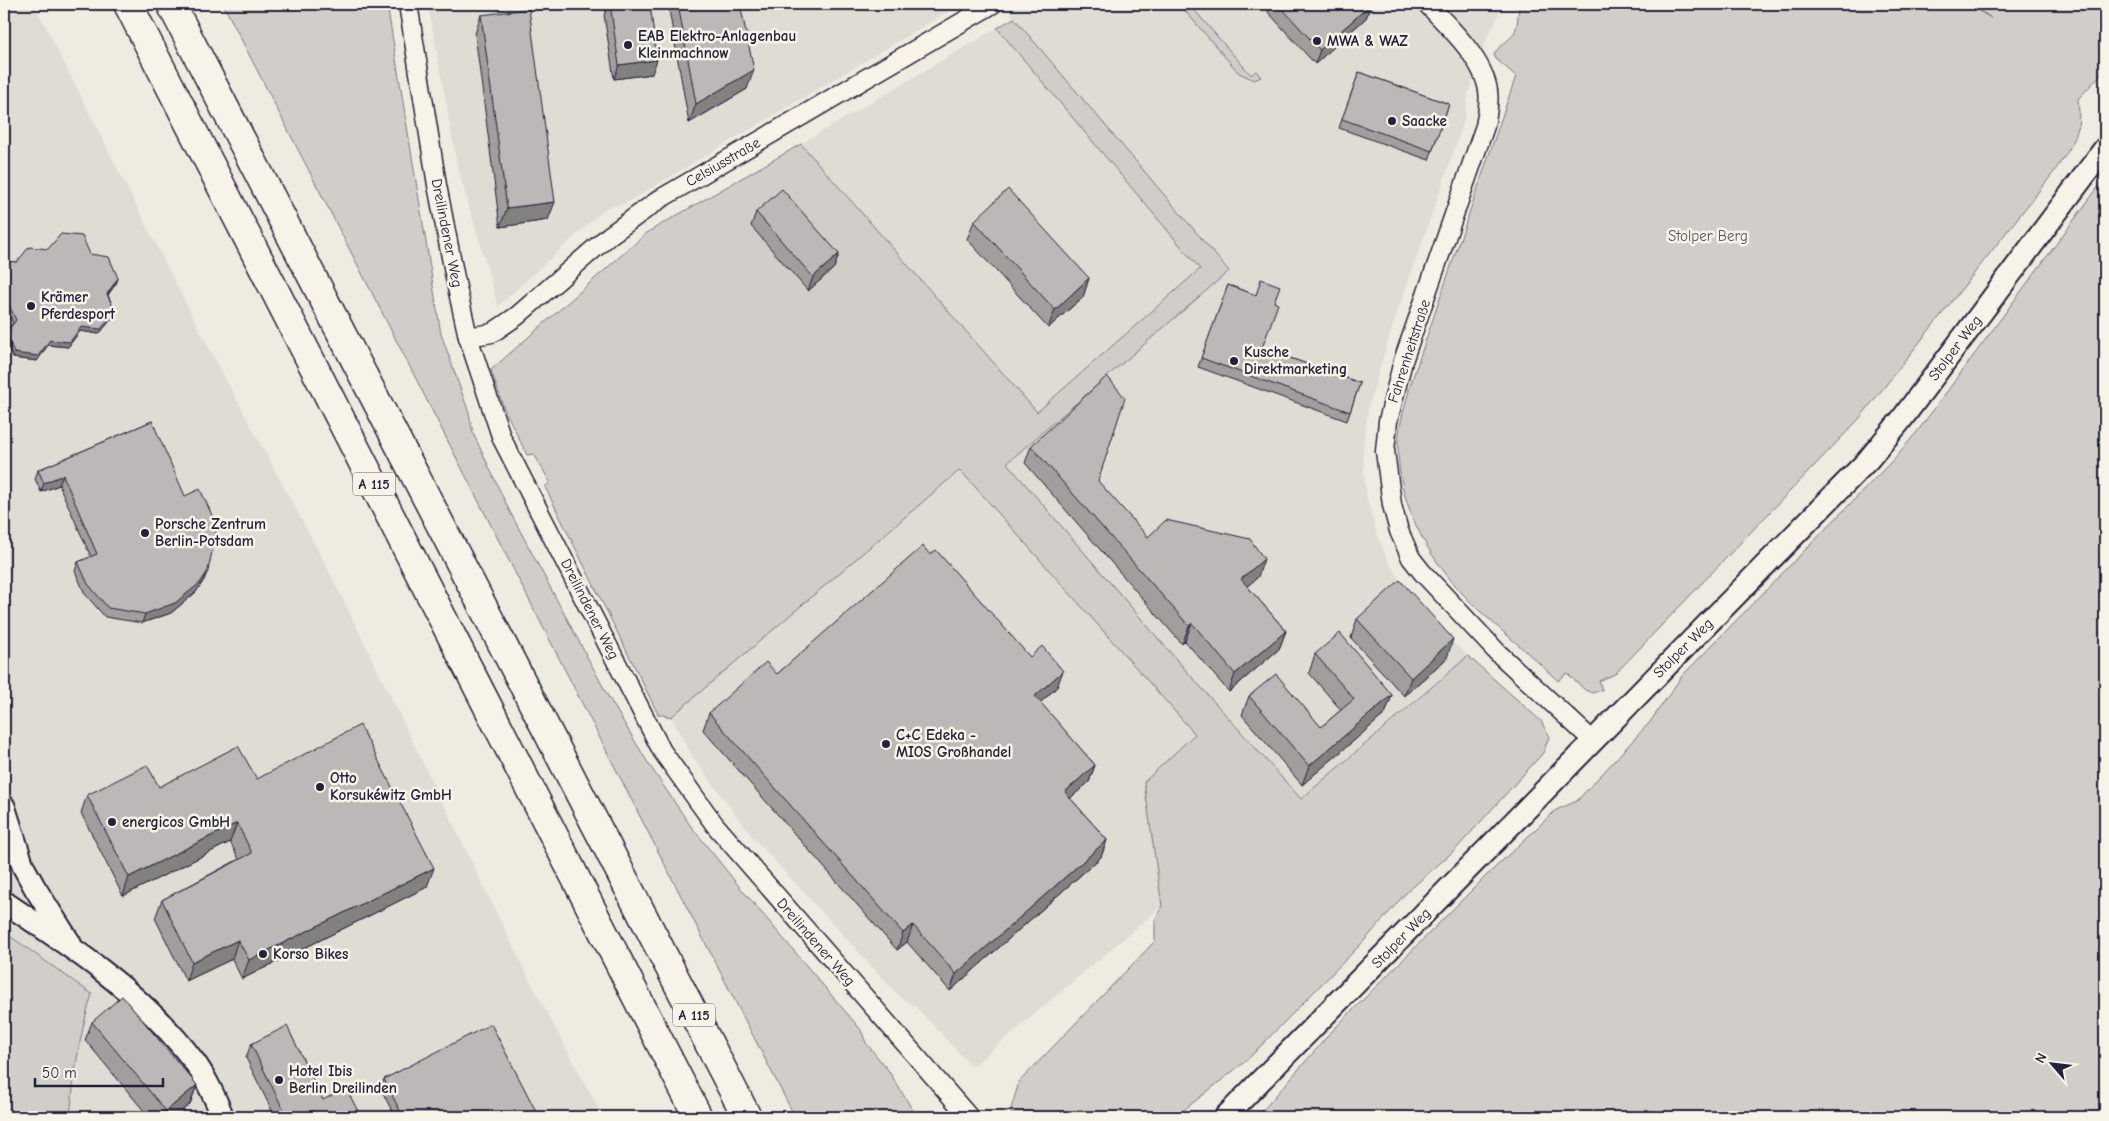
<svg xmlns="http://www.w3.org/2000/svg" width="2109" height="1121" font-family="'Comic Neue',sans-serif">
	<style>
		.built { fill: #dfdcd4 }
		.green { fill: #d1cdc9; stroke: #7a7882 }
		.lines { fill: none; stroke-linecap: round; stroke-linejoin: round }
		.minor-casing { stroke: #22223b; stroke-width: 21 }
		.tertiary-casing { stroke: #22223b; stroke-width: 25 }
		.motorway-casing { stroke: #22223b; stroke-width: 31 }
		.minor { stroke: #f7f3e8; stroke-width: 18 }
		.tertiary { stroke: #f7f3e8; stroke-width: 21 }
		.motorway { stroke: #f7f3e8; stroke-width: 28 }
		.wall { fill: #a19e9d; stroke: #22223b }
		.shaded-wall { fill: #838180; stroke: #22223b }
		.building { fill: #bbb8b7; stroke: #22223b }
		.poi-dot { fill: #22223b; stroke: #f7f3e8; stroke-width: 2 }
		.labels { text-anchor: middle; stroke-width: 5; stroke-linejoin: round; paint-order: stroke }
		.shield { fill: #f7f3e8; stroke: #62616f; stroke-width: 1 }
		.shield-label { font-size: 14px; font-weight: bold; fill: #22223b }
		.poi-label { font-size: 15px; font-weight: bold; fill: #22223b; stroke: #f7f3e8; text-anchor: start }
		.street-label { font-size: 15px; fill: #22223b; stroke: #f7f3e8 }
		.park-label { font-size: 15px; fill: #575566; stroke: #f7f3e8 }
	</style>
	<rect width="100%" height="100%" fill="#eeebe1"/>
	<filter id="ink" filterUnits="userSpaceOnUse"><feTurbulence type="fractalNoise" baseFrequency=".02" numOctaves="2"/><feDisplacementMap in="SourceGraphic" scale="10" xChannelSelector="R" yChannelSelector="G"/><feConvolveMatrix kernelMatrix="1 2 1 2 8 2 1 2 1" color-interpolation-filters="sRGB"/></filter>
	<g filter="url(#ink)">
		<g class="built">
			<polygon points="4,4 34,4 203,337 327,567 530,981 603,1117 70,1117 74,1073 82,1028 92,994 4,932"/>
			<polygon points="428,4 961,4 626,203 606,208 498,306 457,164"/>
			<polygon points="1005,4 1504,4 1486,40 1468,94 1464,120 1456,145 1390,334 1369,405 1363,447 1365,485 1368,502 1377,534 1388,561 1410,595 1441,631 1468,656 1391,720 1301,799 1182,666 1006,463 1229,271 1014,18"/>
			<polygon points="997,28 1200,269 1037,412 801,144"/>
			<polygon points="960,470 1195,734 1144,782 1162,906 972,1067 914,1005 902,999 751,835 692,756 671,717"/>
		</g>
		<g class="green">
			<path d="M223 4H387L441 334 469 413 473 433 509 510 608 696 648 763 690 825 738 885 861 1030 866 1043 888 1070 917 1117H795C603 747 415 374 223 4Z"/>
			<polygon points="1179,4 1189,4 1251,75 1256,71 1261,77 1254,80 1239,73"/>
			<path d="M1520 4H1966L1991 18 1971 4H2105V70L2078 99C2082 134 2073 144 2054 172L1859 419 1615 674 1599 681 1602 690 1592 693 1585 690 1567 673 1558 681C1534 657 1507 636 1481 612 1434 569 1396 508 1398 442 1399 423 1406 404 1410 386L1516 76 1496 59 1494 55C1498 46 1507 42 1513 35 1519 27 1517 13 1520 4Z"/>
			<polygon points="1014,18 1229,271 1007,463 1182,666 1301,799 1468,656 1541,721 1549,737 1543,753 1456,849 1405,894 1365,940 1247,1060 1175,1117 1017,1117 1010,1112 1019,1082 1155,941 1155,920 1162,906 1144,782 1195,734 960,470 671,717 658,714 545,487 550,482 534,454 527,455 504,408 491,370 648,232 801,144 1037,412 1200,269 997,28"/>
			<polygon points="2105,178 2105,1117 1257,1117 1333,1030 1485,877 1556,810 1577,801 1650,722 1682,676 1892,461 1917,432"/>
			<path d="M4 932 92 994C79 1036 74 1074 70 1117H4Z"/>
		</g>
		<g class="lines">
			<defs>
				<g id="minor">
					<polyline points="408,4 437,185 456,283 468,337 502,439 662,751 715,825 969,1117"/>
					<path d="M1427 4C1448 26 1484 59 1488 91 1490 102 1487 115 1485 126L1403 361 1388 421 1385 451 1392 505 1399 531 1411 558 1422 572 1497 652 1592 740"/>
					<polyline points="468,337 492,333 517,316 610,235 660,199 993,4"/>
				</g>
				<g id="tertiary">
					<polyline points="4,806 23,866 35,888 70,943"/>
					<path d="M4 902C72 947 143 994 193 1060 206 1077 215 1098 223 1117"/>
					<polyline points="1225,1117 1868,460 1901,420 2105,148"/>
				</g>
				<g id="motorway">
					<polyline points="128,4 698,1117"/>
					<polyline points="171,4 747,1117"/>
				</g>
			</defs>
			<use href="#minor" class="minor-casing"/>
			<use href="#tertiary" class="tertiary-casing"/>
			<use href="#motorway" class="motorway-casing"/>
			<use href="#minor" class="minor"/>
			<use href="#tertiary" class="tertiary"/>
			<use href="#motorway" class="motorway"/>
		</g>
		<g class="wall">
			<polygon points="609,4 650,4 652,74 614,79 604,15"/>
			<polygon points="668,4 740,4 747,89 689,123"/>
			<polygon points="1271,4 1371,4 1366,18 1315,64 1268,12"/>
			<polygon points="481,15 548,220 500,227 475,34"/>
			<polygon points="1359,72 1449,104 1429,160 1339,128"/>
			<polygon points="756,212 839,254 834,268 808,291 751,226"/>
			<polygon points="974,221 1089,278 1083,297 1048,328 967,239"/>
			<polygon points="90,254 117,282 108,295 115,311 114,316 99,334 80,331 68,347 48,345 37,361 13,358 4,337 6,333 13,323 6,308 4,307 4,261 17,262"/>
			<polygon points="1228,285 1275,302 1262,348 1360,383 1347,421 1198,367"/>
			<polygon points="152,421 204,580 196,592 171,613 142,623 105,617 85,594 75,571 78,562 91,557 59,485 41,492 35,479 38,470"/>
			<polygon points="1031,446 1148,537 1258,577 1247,586 1286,631 1279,649 1229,692 1185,641 1182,644 1025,463"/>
			<polygon points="930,555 1057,687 1040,703 1095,765 1089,782 1070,798 1107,840 1101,857 950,991 907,942 897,950 703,730 709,713 777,674"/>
			<polygon points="1357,619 1447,658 1404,696 1351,638"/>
			<polygon points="1315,654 1392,695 1385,714 1302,785 1242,715 1249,696 1321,727 1341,710 1309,673"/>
			<polygon points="257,779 427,887 242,979 232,959 186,981 155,918 162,900 239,859 230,842 123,896 81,813 87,795 159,787"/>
			<polygon points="92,1022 197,1085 190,1104 174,1117 149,1117 85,1040"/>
			<polygon points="251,1044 323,1100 361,1117 275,1117 246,1058"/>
			<polygon points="384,1079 539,1117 395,1117 381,1089"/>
		</g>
		<g class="shaded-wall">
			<polygon points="1371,4 1366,18 1315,64 1320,50"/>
			<polygon points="657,60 652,74 614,79 619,65"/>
			<polygon points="754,70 747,89 689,123 696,104"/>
			<polygon points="555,202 548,220 500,227 507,208"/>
			<polygon points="839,254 834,268 808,291 813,277"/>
			<polygon points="118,278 117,282 105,299 107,294"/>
			<polygon points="1089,278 1083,297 1048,328 1055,310"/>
			<polygon points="115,311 114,316 99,334 80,331 68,347 48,345 37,361 13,358 14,353 50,340"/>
			<polygon points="63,475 59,485 41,492 44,483"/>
			<polygon points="1264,559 1258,577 1235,597 1241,579"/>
			<polygon points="208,571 204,580 196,592 171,613 142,623 145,614"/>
			<polygon points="1192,623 1185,641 1182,644 1189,626"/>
			<polygon points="1286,631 1279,649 1229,692 1235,674"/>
			<polygon points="1453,639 1447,658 1404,696 1411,678"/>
			<polygon points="1063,671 1057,687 1029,713 1035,696"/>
			<polygon points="1392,695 1385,714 1302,785 1309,766"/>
			<polygon points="1095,765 1089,782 1059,808 1065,792"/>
			<polygon points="237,823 230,842 123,896 129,877"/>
			<polygon points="1107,840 1101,857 950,991 956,974"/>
			<polygon points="434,868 427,887 242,979 249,960"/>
			<polygon points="913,925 907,942 897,950 903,933"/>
			<polygon points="238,940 232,959 186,981 192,962"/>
			<polygon points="197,1085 190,1104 174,1117 164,1117 166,1111"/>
		</g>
		<g class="building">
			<polygon points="610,4 650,4 657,60 619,65"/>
			<polygon points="678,4 740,4 754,70 696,104"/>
			<polygon points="1278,4 1371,4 1320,50"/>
			<polygon points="529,9 555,202 507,208 481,15"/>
			<polygon points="1359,72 1449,104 1432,151 1342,119"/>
			<polygon points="782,189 839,254 813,277 756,212"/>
			<polygon points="1008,189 1089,278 1055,310 974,221"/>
			<polygon points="61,234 82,236 90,254 109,257 118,278 107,294 115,311 101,329 81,327 70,342 50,340 38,356 14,353 6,333 16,320 8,303 4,302 4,261 17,262 29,247 48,249"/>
			<polygon points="1261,279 1280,286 1274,302 1278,304 1262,348 1360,383 1350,412 1201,358 1228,285 1256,295"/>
			<polygon points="1107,376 1125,398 1098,481 1148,537 1166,520 1250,539 1264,559 1241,579 1286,631 1235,674 1192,623 1189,626 1031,446"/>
			<polygon points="152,421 185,496 200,489 212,515 216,532 208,571 200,583 175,603 145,614 108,608 88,584 78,562 97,554 63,475 44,483 38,470"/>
			<polygon points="923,546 930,555 936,550 1030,657 1042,646 1063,671 1035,696 1095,765 1065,792 1107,840 956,974 913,925 903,933 709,713 766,662 777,674"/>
			<polygon points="1400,580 1453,639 1411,678 1357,619"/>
			<polygon points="1340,633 1392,695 1309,766 1249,696 1276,674 1321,727 1354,699 1315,654"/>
			<polygon points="360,725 434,868 249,960 238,940 192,962 162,900 252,853 237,823 129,877 87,795 147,765 159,787 238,746 257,779"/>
			<polygon points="122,996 197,1085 166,1111 92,1022"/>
			<polygon points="491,1024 539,1117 403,1117 384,1079"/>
			<polygon points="287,1026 323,1100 346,1088 361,1117 287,1117 251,1044"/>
		</g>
	</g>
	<g class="poi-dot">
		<circle cx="1317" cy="41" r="5"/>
		<circle cx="628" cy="45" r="5"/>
		<circle cx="1392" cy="121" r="5"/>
		<circle cx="31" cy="306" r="5"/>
		<circle cx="1234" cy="361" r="5"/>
		<circle cx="145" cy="533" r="5"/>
		<circle cx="886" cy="744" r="5"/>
		<circle cx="320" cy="787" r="5"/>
		<circle cx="112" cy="822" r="5"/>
		<circle cx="263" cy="954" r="5"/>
		<circle cx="279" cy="1080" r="5"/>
	</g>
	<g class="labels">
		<g class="shield">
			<rect x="353" y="472.5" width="42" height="23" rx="4"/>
			<rect x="673" y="1003.5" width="42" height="23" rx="4"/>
		</g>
		<g class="shield-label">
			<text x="374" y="489">A 115</text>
			<text x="694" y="1020">A 115</text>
		</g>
		<g class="poi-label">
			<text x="638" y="41">EAB Elektro-Anlagenbau<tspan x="638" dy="17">Kleinmachnow</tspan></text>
			<text x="1327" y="46">MWA &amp; WAZ</text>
			<text x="1402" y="126">Saacke</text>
			<text x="41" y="302">Krämer<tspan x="41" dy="17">Pferdesport</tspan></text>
			<text x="1244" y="357">Kusche<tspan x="1244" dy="17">Direktmarketing</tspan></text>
			<text x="155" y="529">Porsche Zentrum<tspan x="155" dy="17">Berlin-Potsdam</tspan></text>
			<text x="896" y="740">C+C Edeka -<tspan x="896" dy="17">MIOS Großhandel</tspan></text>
			<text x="330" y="783">Otto<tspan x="330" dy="17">Korsukéwitz GmbH</tspan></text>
			<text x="122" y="827">energicos GmbH</text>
			<text x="273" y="959">Korso Bikes</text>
			<text x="289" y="1076">Hotel Ibis<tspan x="289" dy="17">Berlin Dreilinden</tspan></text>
		</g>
		<g class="street-label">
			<text transform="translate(723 162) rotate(-30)" y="5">Celsiusstraße</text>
			<text transform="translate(447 233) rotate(79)" y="5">Dreilindener Weg</text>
			<text transform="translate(1955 348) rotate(-53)" y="5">Stolper Weg</text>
			<text transform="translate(1409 351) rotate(-72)" y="5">Fahrenheitstraße</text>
			<text transform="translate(590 609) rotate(63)" y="5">Dreilindener Weg</text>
			<text transform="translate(1683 648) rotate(-45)" y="5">Stolper Weg</text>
			<text transform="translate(1401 938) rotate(-46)" y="5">Stolper Weg</text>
			<text transform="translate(816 942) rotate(49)" y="5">Dreilindener Weg</text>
		</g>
		<g class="park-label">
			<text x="1708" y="241">Stolper Berg</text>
		</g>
	</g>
	<rect width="2109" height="1121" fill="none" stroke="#f7f3e8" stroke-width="20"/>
	<rect x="10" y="10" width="2089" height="1101" fill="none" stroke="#22223b" stroke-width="2" filter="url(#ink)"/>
	<g transform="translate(2052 1064) rotate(298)" stroke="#f7f3e8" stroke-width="4" paint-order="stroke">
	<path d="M0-4L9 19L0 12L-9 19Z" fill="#22223b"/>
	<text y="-8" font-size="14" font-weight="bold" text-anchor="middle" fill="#22223b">N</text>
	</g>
	<path d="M35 1078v8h128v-8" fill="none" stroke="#22223b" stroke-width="2.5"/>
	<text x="42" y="1078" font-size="15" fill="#22223b" stroke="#f7f3e8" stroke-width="4" paint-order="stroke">50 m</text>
</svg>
